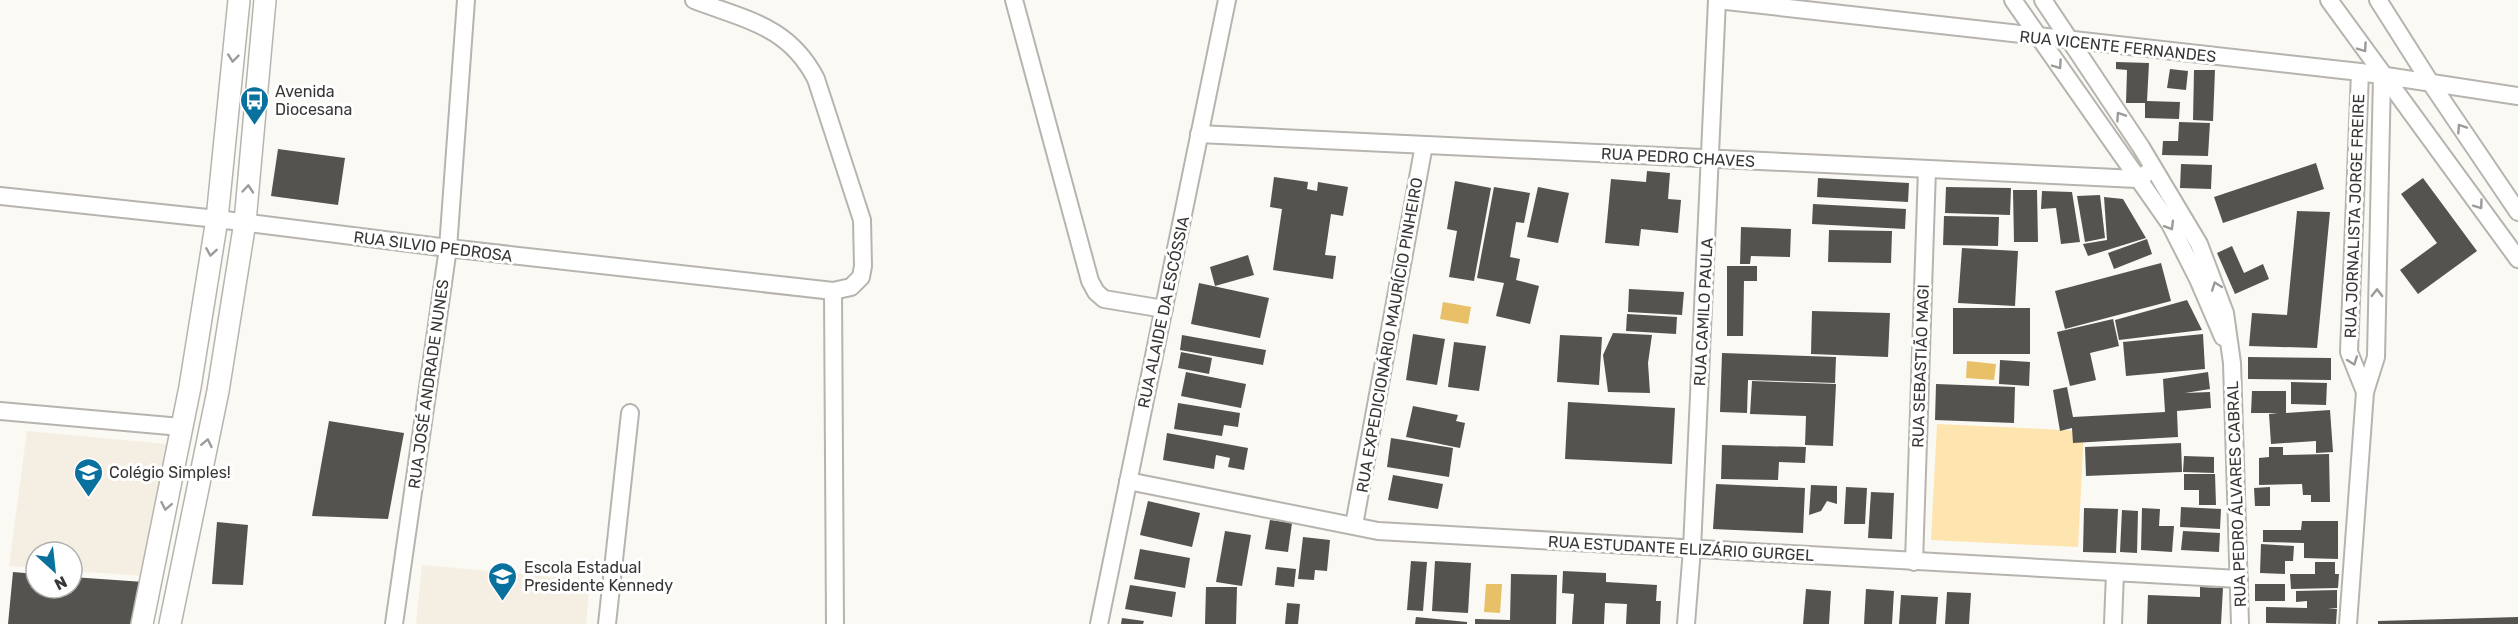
<svg xmlns="http://www.w3.org/2000/svg" width="2518" height="624" font-family="Rubik,sans-serif">
	<style>
		.built { fill: #f4efe2 }
		.green { fill: #fee4ae }
		.water { fill: #e7c067 }
		.building { fill: #55534f }
		.lines { fill: none; stroke-linecap: round; stroke-linejoin: round }
		.minor-casing { stroke: #b7b4af; stroke-width: 20 }
		.tertiary-casing { stroke: #b7b4af; stroke-width: 24 }
		.minor { stroke: #fff; stroke-width: 16 }
		.tertiary { stroke: #fff; stroke-width: 21 }
		.oneway { stroke: #9c9b9a }
		.labels { text-anchor: middle; stroke-width: 6; stroke-linejoin: round; paint-order: stroke }
		.street-label { font-size: 16px; fill: #383735; stroke: #fff }
		.poi-label { font-size: 16px; fill: #383735; stroke: #fff; text-anchor: start }
	</style>
	<rect width="100%" height="100%" fill="#fbf9f3"/>
	<g class="built">
		<polygon points="27,431 167,444 144,576 72,571 72,552 36,552 36,568 9,566"/>
		<polygon points="422,565 590,580 586,624 416,624"/>
	</g>
	<polygon class="green" points="1937,424 2084,431 2078,547 1931,540"/>
	<g class="water">
		<polygon points="1443,302 1471,307 1468,324 1440,319"/>
		<polygon points="1967,361 1996,364 1994,380 1966,378"/>
		<polygon points="1486,584 1502,584 1500,613 1484,612"/>
	</g>
	<g class="building">
		<polygon points="2116,62 2149,63 2147,101 2180,102 2179,119 2145,118 2145,103 2126,103 2127,70 2116,69"/>
		<polygon points="2170,69 2188,71 2186,90 2167,88"/>
		<polygon points="2194,70 2215,70 2213,121 2193,120"/>
		<polygon points="2179,122 2210,123 2208,156 2162,155 2163,141 2178,141"/>
		<polygon points="278,149 345,158 338,205 271,196"/>
		<polygon points="2316,163 2324,189 2223,223 2214,197"/>
		<polygon points="2181,164 2212,165 2211,189 2180,188"/>
		<polygon points="1647,171 1670,173 1668,199 1681,200 1678,233 1641,229 1639,246 1605,243 1611,179 1646,182"/>
		<polygon points="1274,177 1308,182 1307,189 1317,191 1318,182 1348,187 1343,216 1331,214 1325,255 1336,256 1333,279 1273,270 1282,209 1270,207"/>
		<polygon points="1818,178 1909,183 1908,202 1817,197"/>
		<polygon points="2423,178 2477,251 2418,294 2400,270 2437,243 2401,194"/>
		<polygon points="1455,181 1491,188 1474,281 1449,277 1457,231 1447,229"/>
		<polygon points="1494,187 1530,193 1524,223 1516,222 1510,257 1520,259 1516,280 1539,286 1530,324 1496,316 1504,283 1477,278"/>
		<polygon points="1538,187 1569,193 1558,243 1527,237"/>
		<polygon points="1946,187 2011,188 2010,215 1945,213"/>
		<polygon points="2013,190 2037,190 2038,242 2014,242"/>
		<polygon points="2042,191 2072,192 2080,242 2061,244 2056,208 2041,209"/>
		<polygon points="2100,195 2105,238 2085,242 2077,196"/>
		<polygon points="2104,197 2123,199 2146,238 2088,256 2083,244 2107,240"/>
		<polygon points="1813,204 1906,209 1905,229 1812,224"/>
		<polygon points="2297,211 2330,212 2317,348 2249,346 2252,313 2287,315"/>
		<polygon points="1944,216 1999,217 1998,246 1943,245"/>
		<polygon points="1741,227 1791,229 1790,257 1751,256 1750,264 1740,264"/>
		<polygon points="1829,230 1892,231 1891,263 1828,262"/>
		<polygon points="2147,239 2152,254 2114,269 2108,253"/>
		<polygon points="2232,246 2244,273 2263,264 2269,279 2235,294 2217,253"/>
		<polygon points="1962,248 2018,251 2015,306 1958,303"/>
		<polygon points="1248,255 1254,275 1215,286 1210,267"/>
		<polygon points="2161,263 2171,301 2065,329 2055,291"/>
		<polygon points="1727,266 1757,266 1757,281 1744,281 1743,336 1727,336"/>
		<polygon points="1199,283 1269,298 1260,338 1191,324"/>
		<polygon points="1629,289 1684,292 1682,315 1628,312"/>
		<polygon points="2187,300 2202,330 2119,340 2115,320"/>
		<rect x="1953" y="308" width="77" height="46"/>
		<polygon points="1812,311 1890,313 1888,357 1811,354"/>
		<polygon points="1627,314 1677,317 1676,334 1626,331"/>
		<polygon points="2113,319 2119,346 2090,353 2096,380 2070,386 2057,332"/>
		<polygon points="1613,333 1652,335 1648,363 1650,393 1608,392 1603,355"/>
		<polygon points="1413,334 1445,339 1437,385 1406,380"/>
		<polygon points="2203,334 2205,369 2126,376 2123,342"/>
		<polygon points="1182,335 1266,350 1263,365 1180,350"/>
		<polygon points="1560,335 1602,337 1599,385 1557,382"/>
		<polygon points="1454,342 1486,346 1479,391 1448,387"/>
		<polygon points="1181,352 1212,358 1209,374 1178,368"/>
		<polygon points="1722,353 1836,357 1835,383 1748,380 1747,413 1720,412"/>
		<polygon points="2248,357 2331,358 2331,380 2248,379"/>
		<polygon points="2000,360 2030,362 2029,386 1999,384"/>
		<polygon points="1186,372 1246,384 1241,408 1181,396"/>
		<polygon points="2208,372 2210,389 2185,393 2210,392 2211,408 2177,411 2178,437 2073,443 2072,428 2060,431 2053,390 2067,387 2073,417 2165,412 2163,379"/>
		<polygon points="1752,381 1836,384 1833,446 1805,445 1806,416 1750,414"/>
		<polygon points="2291,382 2327,383 2326,405 2291,404"/>
		<polygon points="1936,384 2015,387 2014,423 1935,420"/>
		<polygon points="2252,391 2286,391 2286,413 2330,410 2333,452 2316,453 2316,441 2271,444 2269,414 2278,413 2251,413"/>
		<polygon points="1568,402 1675,408 1672,464 1565,459"/>
		<polygon points="1178,403 1240,413 1238,427 1224,425 1222,436 1174,429"/>
		<polygon points="1413,406 1458,415 1456,421 1465,423 1460,448 1406,437"/>
		<polygon points="329,421 404,433 388,519 312,516"/>
		<polygon points="1167,433 1248,448 1244,470 1228,467 1230,458 1216,455 1214,469 1163,460"/>
		<polygon points="1391,438 1453,448 1449,477 1387,467"/>
		<polygon points="2181,443 2182,472 2086,476 2085,447"/>
		<polygon points="1722,445 1806,447 1805,463 1779,462 1778,480 1721,479"/>
		<polygon points="2269,447 2283,447 2283,455 2329,454 2330,502 2311,502 2311,495 2303,495 2302,484 2259,485 2259,458 2269,457"/>
		<polygon points="2184,456 2214,457 2214,473 2183,472"/>
		<polygon points="2184,474 2215,474 2216,505 2199,505 2199,490 2184,490"/>
		<polygon points="1393,475 1443,484 1438,509 1388,500"/>
		<polygon points="1716,484 1805,488 1803,533 1713,529"/>
		<polygon points="1811,485 1837,486 1837,504 1827,501 1821,511 1809,515"/>
		<polygon points="1846,487 1867,488 1865,524 1844,524"/>
		<polygon points="2270,487 2270,506 2255,506 2254,488"/>
		<polygon points="1871,492 1894,493 1892,539 1868,538"/>
		<polygon points="1148,501 1200,513 1192,547 1140,535"/>
		<polygon points="2181,507 2221,509 2220,529 2180,527"/>
		<polygon points="2084,508 2118,509 2116,553 2083,552"/>
		<polygon points="2142,508 2160,509 2159,526 2174,526 2172,552 2141,550"/>
		<polygon points="2122,510 2138,511 2137,553 2120,552"/>
		<polygon points="1270,520 1292,523 1288,552 1265,549"/>
		<polygon points="2302,521 2338,521 2338,559 2304,558 2304,543 2263,542 2263,530 2301,530"/>
		<polygon points="217,522 248,525 243,585 212,584"/>
		<polygon points="1225,531 1251,535 1242,586 1216,582"/>
		<polygon points="2183,531 2220,533 2219,552 2181,550"/>
		<polygon points="1303,537 1330,540 1327,571 1315,570 1314,580 1298,579"/>
		<polygon points="2261,544 2294,546 2293,561 2285,561 2285,574 2260,573"/>
		<polygon points="1140,549 1190,558 1185,588 1134,579"/>
		<polygon points="1411,561 1427,562 1423,611 1407,610"/>
		<polygon points="1435,561 1471,563 1468,613 1432,611"/>
		<polygon points="2315,562 2335,562 2335,574 2339,574 2338,588 2291,589 2290,574 2315,574"/>
		<polygon points="1277,567 1296,569 1294,587 1275,585"/>
		<polygon points="1563,571 1606,573 1606,582 1657,585 1656,601 1661,601 1660,624 1626,624 1627,604 1605,603 1604,624 1572,624 1574,594 1562,593"/>
		<polygon points="13,572 36,574 36,588 72,588 72,577 144,582 135,624 8,624"/>
		<polygon points="1511,574 1557,575 1556,624 1475,624 1475,619 1510,620"/>
		<rect x="2255" y="584" width="30" height="17"/>
		<polygon points="1130,585 1176,592 1172,617 1125,609"/>
		<polygon points="1206,587 1237,587 1236,624 1205,624"/>
		<polygon points="2200,587 2223,588 2221,624 2147,624 2148,595 2200,597"/>
		<polygon points="1806,589 1831,591 1829,624 1803,624"/>
		<polygon points="1866,589 1894,591 1892,624 1864,624"/>
		<polygon points="2337,590 2337,608 2328,609 2337,609 2336,624 2266,623 2266,607 2307,608 2307,601 2296,602 2296,591"/>
		<polygon points="1947,592 1971,593 1969,624 1945,624"/>
		<polygon points="1901,595 1938,597 1936,624 1899,624"/>
		<polygon points="1287,603 1300,604 1298,624 1285,624"/>
		<polygon points="1416,617 1467,622 1467,624 1415,624"/>
		<polygon points="2518,617 2518,624 2378,624 2378,621"/>
		<polygon points="1122,618 1144,621 1143,624 1121,624"/>
	</g>
	<g class="lines">
		<defs>
			<g id="minor">
				<polyline points="1014,0 1090,281 1096,292 1104,299 1164,309"/>
				<polyline points="1717,0 2360,72 2518,96"/>
				<polyline points="2013,0 2170,224 2198,279 2223,337"/>
				<polyline points="2043,0 2141,147 2199,244 2225,313 2232,363 2240,624"/>
				<polyline points="2329,0 2518,259"/>
				<polyline points="2378,0 2430,82 2518,212"/>
				<polyline points="2360,72 2349,352 2365,392"/>
				<polyline points="1199,134 2137,179 2154,169"/>
				<path d="M0 196 217 219 448 248 833 291 851 287 861 277 863 266 862 220 816 79C789 26 746 20 694 0"/>
				<polyline points="833,291 835,624"/>
				<polyline points="0,411 181,427"/>
				<polyline points="1128,481 1378,531 2239,579"/>
				<polyline points="1354,525 1424,145"/>
				<polyline points="1914,562 1927,169"/>
				<polyline points="394,624 448,248 466,0"/>
				<polyline points="607,624 630,413"/>
				<polyline points="1099,624 1227,0"/>
				<polyline points="1686,624 1692,549 1717,0"/>
				<polyline points="2113,624 2115,573"/>
				<polyline points="2348,624 2365,392 2376,357 2382,76"/>
			</g>
			<g id="tertiary">
				<polyline points="142,624 190,387 217,219 239,0"/>
				<polyline points="170,624 218,391 245,222 265,0"/>
			</g>
		</defs>
		<use href="#minor" class="minor-casing"/>
		<use href="#tertiary" class="tertiary-casing"/>
		<use href="#minor" class="minor"/>
		<use href="#tertiary" class="tertiary"/>
	</g>
	<defs><path id="oneway-chevron" d="M-2-3.5L2.5 0L-2 3.5" fill="none" stroke-width="1.6" stroke-linecap="round" stroke-linejoin="round" transform="scale(1.5)"/></defs>
	<g class="oneway">
		<use href="#oneway-chevron" transform="translate(2363 48) rotate(55)"/>
		<use href="#oneway-chevron" transform="translate(233 58) rotate(96)"/>
		<use href="#oneway-chevron" transform="translate(2058 65) rotate(55)"/>
		<use href="#oneway-chevron" transform="translate(2120 116) rotate(-124)"/>
		<use href="#oneway-chevron" transform="translate(2461 128) rotate(-124)"/>
		<use href="#oneway-chevron" transform="translate(248 189) rotate(-85)"/>
		<use href="#oneway-chevron" transform="translate(2479 205) rotate(54)"/>
		<use href="#oneway-chevron" transform="translate(2170 226) rotate(59)"/>
		<use href="#oneway-chevron" transform="translate(211 252) rotate(99)"/>
		<use href="#oneway-chevron" transform="translate(2216 286) rotate(-110)"/>
		<use href="#oneway-chevron" transform="translate(2377 293) rotate(-89)"/>
		<use href="#oneway-chevron" transform="translate(2353 361) rotate(70)"/>
		<use href="#oneway-chevron" transform="translate(207 443) rotate(-78)"/>
		<use href="#oneway-chevron" transform="translate(166 506) rotate(101)"/>
	</g>
	<defs>
		<symbol id="bus-pin" viewBox="-11 -11 22 30"><path d="M0 17L-7.5 6A9.5 9.5 0 1 1 7.5 6Z" fill="#0a709d" stroke="#fff"/><path d="M-5-6H5V4H4V6H2V4H-2V6H-4V4H-5ZM-3.5-4V0h7V-4ZM-3.5 1.2v1.5H-2V1.2ZM2 1.2v1.5H3.5V1.2Z" fill="#fff"/></symbol>
		<symbol id="school-pin" viewBox="-11 -11 22 30"><path d="M0 17L-7.5 6A9.5 9.5 0 1 1 7.5 6Z" fill="#0a709d" stroke="#fff"/><path d="M0-5L7-2L0 1L-7-2ZM-4 1L0 2.5L4 1V4Q0 6-4 4Z" fill="#fff"/></symbol>
	</defs>
	<g fill-rule="evenodd">
		<use href="#bus-pin" x="238" y="84" width="33" height="45"/>
		<use href="#school-pin" x="72" y="456" width="33" height="45"/>
		<use href="#school-pin" x="486" y="560" width="33" height="45"/>
	</g>
	<g class="labels">
		<g class="street-label">
			<text transform="translate(2118 46) rotate(6)" y="6">RUA VICENTE FERNANDES</text>
			<text transform="translate(1678 157) rotate(3)" y="6">RUA PEDRO CHAVES</text>
			<text transform="translate(2354 216) rotate(-88)" y="6">RUA JORNALISTA JORGE FREIRE</text>
			<text transform="translate(433 246) rotate(7)" y="6">RUA SILVIO PEDROSA</text>
			<text transform="translate(1163 312) rotate(-78)" y="6">RUA ALAIDE DA ESCÓSSIA</text>
			<text transform="translate(1703 312) rotate(-87)" y="6">RUA CAMILO PAULA</text>
			<text transform="translate(1389 335) rotate(-80)" y="6">RUA EXPEDICIONÁRIO MAURÍCIO PINHEIRO</text>
			<text transform="translate(1920 366) rotate(-88)" y="6">RUA SEBASTIÃO MAGI</text>
			<text transform="translate(428 384) rotate(-82)" y="6">RUA JOSÉ ANDRADE NUNES</text>
			<text transform="translate(2236 494) rotate(-92)" y="6">RUA PEDRO ÁLVARES CABRAL</text>
			<text transform="translate(1681 548) rotate(3)" y="6">RUA ESTUDANTE ELIZÁRIO GURGEL</text>
		</g>
		<g class="poi-label">
			<text x="275" y="97">Avenida<tspan x="275" dy="18">Diocesana</tspan></text>
			<text x="109" y="478">Colégio Simples!</text>
			<text x="524" y="573">Escola Estadual<tspan x="524" dy="18">Presidente Kennedy</tspan></text>
		</g>
	</g>
	<g transform="translate(54 570) rotate(153)"><circle r="28" fill="#ffffff" stroke="#afafae" stroke-width="1.5"/>
	<path d="M0-4.5L10 22L0 15L-10 22Z" fill="#0a709d"/>
	<text y="-9" font-size="16" font-weight="bold" text-anchor="middle" fill="#383735">N</text>
	</g>
</svg>
